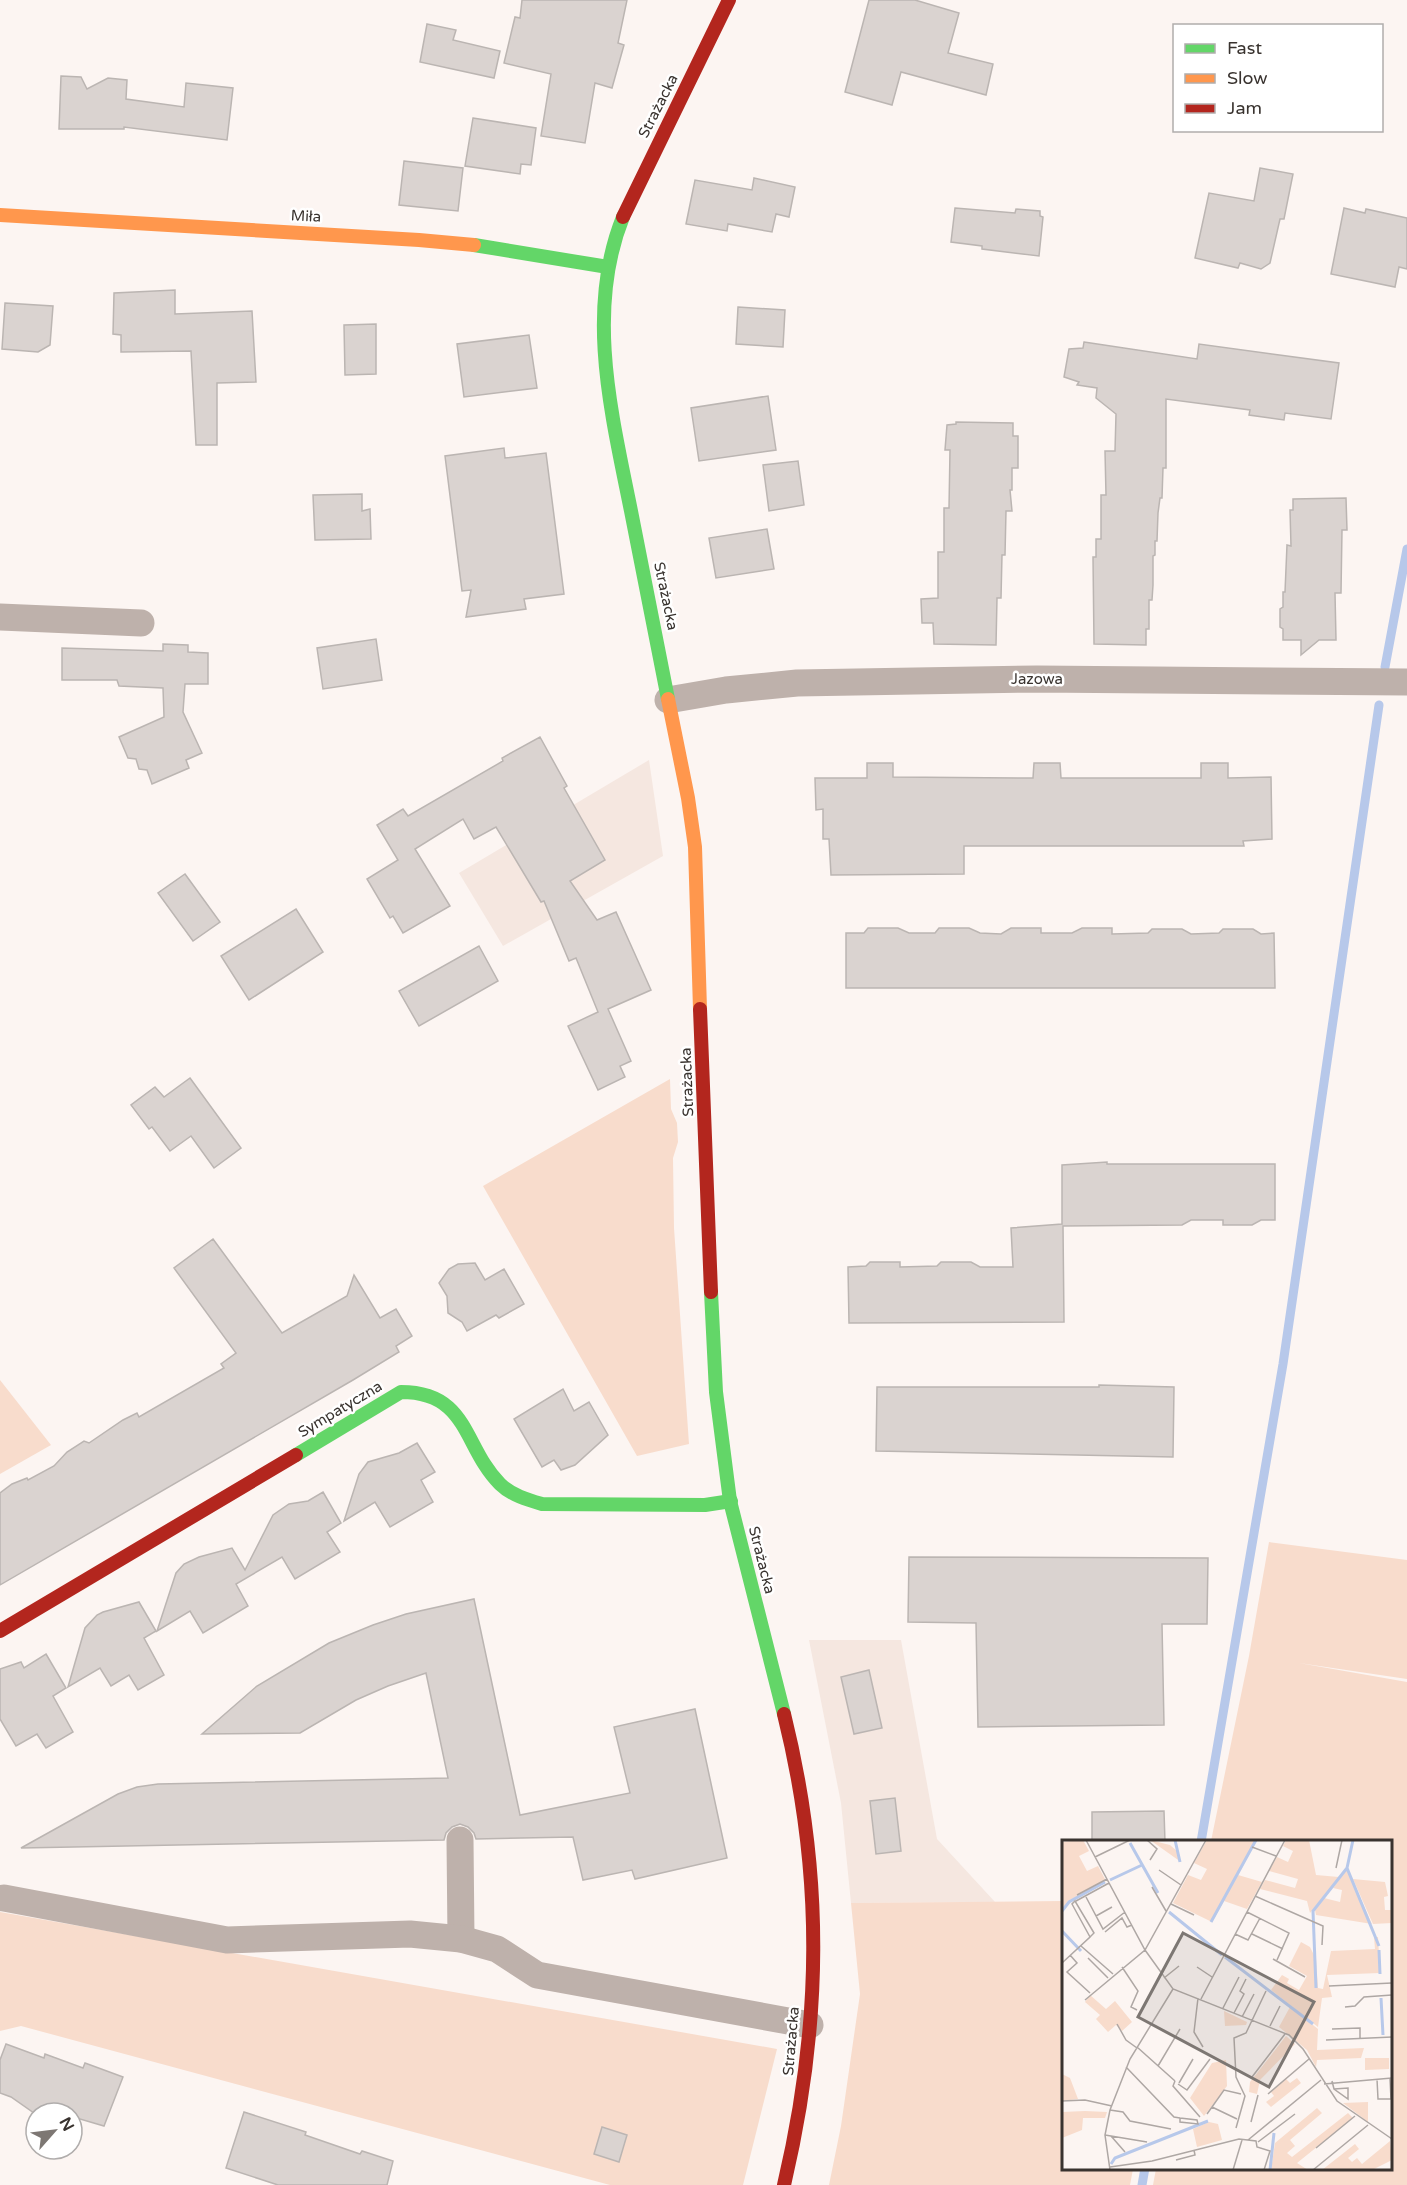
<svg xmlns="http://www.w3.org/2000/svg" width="1407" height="2185" font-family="'Varela Round',sans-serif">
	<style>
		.built { fill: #f5e7e0 }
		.green { fill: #f8dccc }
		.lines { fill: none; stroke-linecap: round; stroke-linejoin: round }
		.stream { stroke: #b7c8ea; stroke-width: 9 }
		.building { fill: #dad3d0; stroke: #bbb5b2; stroke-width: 1.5 }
		.street { stroke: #beb1ab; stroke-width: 27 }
		.fast { stroke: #63d668; stroke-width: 14 }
		.slow { stroke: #ff974d; stroke-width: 14 }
		.jam { stroke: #b3261e; stroke-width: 14 }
		.labels { text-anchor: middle; stroke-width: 5; stroke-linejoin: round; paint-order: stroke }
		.street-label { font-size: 15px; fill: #39332f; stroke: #fff }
		.inset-river { fill: none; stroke: #b7c8ea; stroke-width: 3 }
		.inset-road { fill: none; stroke: #aea7a4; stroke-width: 1.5 }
		.view { fill: #7d7773; fill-opacity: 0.15; stroke: #7d7773; stroke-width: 3 }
		.inset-edge { fill: none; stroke: #39332f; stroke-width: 3 }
	</style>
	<rect width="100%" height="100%" fill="#fcf5f2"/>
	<g class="built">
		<polygon points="649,760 663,856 503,946 459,873"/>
		<polygon points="809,1640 901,1640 937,1839 995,1902 851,1903 841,1803"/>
	</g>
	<g class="green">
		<polygon points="670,1079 671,1109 677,1123 678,1142 673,1158 674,1228 689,1444 637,1456 483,1186"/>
		<polygon points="0,1380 51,1445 0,1474"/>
		<polygon points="1269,1542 1407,1560 1407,1679 1299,1663 1407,1682 1407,2185 1153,2185 1156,2169 1390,2168 1390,1842 1211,1841 1249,1656"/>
		<polygon points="1063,1901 1064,2168 1133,2169 1130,2185 829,2185 841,2126 860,1994 851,1903"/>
		<polygon points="0,1912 777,2049 743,2185 610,2185 21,2026 0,2031"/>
	</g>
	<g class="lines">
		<g class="stream">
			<polyline points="1385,667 1407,549"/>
			<polyline points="1201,1842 1283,1364 1379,705"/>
			<polyline points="1142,2185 1145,2168"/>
		</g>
	</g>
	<g class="building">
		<polygon points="522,0 627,0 618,43 624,45 612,88 595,83 585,143 541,136 551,74 504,63 515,17 520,18"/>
		<polygon points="869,0 915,0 959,13 948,53 993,64 986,95 901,72 892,105 845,92"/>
		<polygon points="427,24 456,30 453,40 500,51 494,78 420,62"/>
		<polygon points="61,76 81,77 87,89 108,78 127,80 126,99 184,107 186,83 233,88 227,140 124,127 124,129 59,129"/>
		<polygon points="473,118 536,128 531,165 521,164 520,174 465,166"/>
		<polygon points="404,161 463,168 458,211 399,205"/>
		<polygon points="1260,168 1293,174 1284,219 1280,219 1270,263 1261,269 1240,263 1238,268 1195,258 1209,193 1254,201"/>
		<polygon points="754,178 795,187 789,217 776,214 772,232 728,224 727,231 686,224 695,180 752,190"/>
		<polygon points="955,208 1015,213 1016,209 1040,211 1040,216 1043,217 1039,256 982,249 982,246 951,242"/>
		<polygon points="1344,208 1365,213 1366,209 1407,218 1407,269 1399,267 1395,287 1331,274"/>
		<polygon points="175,290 175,314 252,311 256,382 217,383 217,445 196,445 191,351 121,352 121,335 113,334 114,293"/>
		<polygon points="5,303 53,306 50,345 38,352 2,349"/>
		<polygon points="738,307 785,310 783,347 736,344"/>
		<polygon points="376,324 376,374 345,375 344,325"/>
		<polygon points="529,335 537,388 464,397 457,344"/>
		<polygon points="1084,342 1197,359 1199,344 1339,363 1331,419 1285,413 1284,420 1249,415 1250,410 1166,399 1166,468 1163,468 1162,498 1160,498 1158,513 1157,541 1155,541 1155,555 1153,556 1153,585 1152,600 1149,600 1149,629 1146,629 1146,645 1094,644 1093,557 1096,557 1096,539 1101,539 1101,495 1106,495 1105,451 1115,451 1116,414 1096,398 1097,388 1077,385 1079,382 1064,377 1069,349 1083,348"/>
		<polygon points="768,396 776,450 699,461 691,408"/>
		<polygon points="956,422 1013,423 1013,436 1018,436 1018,468 1012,468 1012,490 1010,490 1012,511 1006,511 1005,555 1002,555 1001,598 997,598 996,645 934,644 933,623 922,623 921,599 938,598 938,552 944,552 944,508 949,508 950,450 945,450 947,425 956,424"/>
		<polygon points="504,448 505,458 546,453 564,594 524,599 526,609 466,617 471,590 462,591 445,456"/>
		<polygon points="798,461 804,505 769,511 763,465"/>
		<polygon points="362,494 362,511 370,509 371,539 315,540 313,495"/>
		<polygon points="1346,498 1347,530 1342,530 1341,593 1335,593 1336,640 1319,640 1301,655 1301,640 1283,640 1283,629 1280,627 1280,609 1283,607 1283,592 1285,592 1287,545 1291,546 1290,510 1293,510 1293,499"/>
		<polygon points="767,529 774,569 716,578 709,538"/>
		<polygon points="376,639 382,680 323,689 317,648"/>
		<polygon points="163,644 188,645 188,652 208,653 208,684 185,684 183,712 202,753 186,760 189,768 152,784 147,770 139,769 136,759 128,758 119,737 164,717 163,688 119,686 117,680 62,680 62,648 163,651"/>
		<polygon points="540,737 567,786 564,788 605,860 570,881 597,920 616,912 651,990 608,1009 631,1061 620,1066 625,1077 598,1090 568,1026 598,1012 576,958 569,961 544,901 541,902 496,827 474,839 463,819 415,849 450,906 403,933 393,916 390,918 367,879 398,860 377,825 403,809 408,816 503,761 502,758"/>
		<polygon points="867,763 893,763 893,777 1033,778 1034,763 1060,763 1061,778 1201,778 1201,763 1228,763 1228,778 1271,777 1272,839 1243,841 1244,846 964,846 964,874 831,875 829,839 823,839 823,809 816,810 815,778 867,778"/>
		<polygon points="185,874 220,922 193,941 158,893"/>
		<polygon points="296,909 323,952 249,1000 221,956"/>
		<polygon points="868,928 898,928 909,933 935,933 939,928 969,928 980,933 1001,934 1011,928 1041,928 1041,933 1072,933 1082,928 1112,928 1112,934 1148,933 1152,929 1182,929 1191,934 1219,933 1223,929 1253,929 1261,934 1274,933 1275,988 846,988 846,933 864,933"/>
		<polygon points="479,946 498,981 419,1026 399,991"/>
		<polygon points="190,1078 241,1148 214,1168 191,1136 170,1151 152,1127 149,1129 131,1105 155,1087 164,1097"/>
		<polygon points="1107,1162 1107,1164 1275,1164 1275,1220 1261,1220 1252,1225 1223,1225 1223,1220 1191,1220 1182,1225 1063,1226 1064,1322 849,1323 848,1267 866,1266 870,1262 900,1262 900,1267 937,1266 941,1262 971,1262 980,1267 1013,1267 1011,1228 1062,1224 1062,1165"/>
		<polygon points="213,1239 282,1333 347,1296 354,1275 380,1318 396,1309 412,1336 396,1346 399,1352 353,1380 0,1585 0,1493 12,1484 27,1478 28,1480 54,1466 67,1452 84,1441 89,1443 123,1420 137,1413 139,1417 224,1368 221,1364 236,1353 174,1268"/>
		<polygon points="475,1263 485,1280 504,1269 524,1304 499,1318 496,1315 467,1331 462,1322 448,1313 447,1296 439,1283 449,1269 458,1264"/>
		<polygon points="1099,1385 1174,1387 1173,1457 876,1451 877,1387 1099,1387"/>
		<polygon points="563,1389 574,1411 589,1402 608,1435 575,1465 561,1470 554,1460 542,1467 514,1419"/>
		<polygon points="417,1443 435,1472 421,1480 433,1502 390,1527 375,1502 344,1521 359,1474 368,1462 399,1453"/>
		<polygon points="323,1492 341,1523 327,1532 340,1552 295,1579 282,1557 236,1584 248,1606 203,1633 190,1611 157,1631 176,1573 184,1564 199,1557 232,1548 245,1570 273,1515 289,1504 308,1501"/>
		<polygon points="909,1557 1208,1558 1207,1624 1162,1624 1164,1725 978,1727 976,1623 908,1622"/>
		<polygon points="474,1599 520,1815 630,1793 614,1727 695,1709 727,1858 635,1879 632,1870 583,1880 573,1837 476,1839 474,1833 468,1827 460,1824 452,1827 446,1833 444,1840 21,1848 118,1794 137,1787 158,1784 448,1778 426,1673 388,1686 356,1700 300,1733 202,1734 257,1686 329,1643 373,1625 406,1614"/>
		<polygon points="139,1602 156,1631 144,1638 164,1675 138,1690 129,1675 111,1686 100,1668 68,1687 85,1628 97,1615 103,1612"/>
		<polygon points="46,1654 66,1688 53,1696 73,1732 46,1748 37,1734 16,1746 0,1719 0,1669 21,1662 24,1668"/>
		<polygon points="869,1670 882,1728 854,1734 841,1677"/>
		<polygon points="895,1798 901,1851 876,1854 870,1801"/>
		<polygon points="1164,1811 1165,1842 1092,1842 1092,1812"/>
		<polygon points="6,2044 44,2058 45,2054 83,2068 85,2063 123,2077 104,2126 73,2117 72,2113 34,2113 11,2097 0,2093 0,2060"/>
		<polygon points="244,2112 306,2132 305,2135 360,2154 362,2151 393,2161 387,2185 278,2185 226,2168"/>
		<polygon points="602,2127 627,2135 619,2162 594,2154"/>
	</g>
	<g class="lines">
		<g class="street">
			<polyline points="0,617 141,623"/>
			<polyline points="668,700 726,690 797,683 1037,679 1407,682"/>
			<polyline points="460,1840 461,1939"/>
			<polyline points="4,1898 227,1940 410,1934 461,1939 497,1949 537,1975 810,2025"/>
		</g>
		<g class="fast">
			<path d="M623 217C585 311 612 416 631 511 644 574 656 637 668 699"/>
			<polyline points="474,245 608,267"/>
			<polyline points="711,1292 716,1392 730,1501 784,1714"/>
			<path d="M296 1455 401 1392C469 1392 463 1447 500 1484 511 1495 528 1500 542 1504L705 1505 731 1501"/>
		</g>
		<g class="slow">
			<polyline points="0,215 419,240 474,245"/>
			<polyline points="668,699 688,798 695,847 700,1009"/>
		</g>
		<g class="jam">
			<polyline points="623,217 729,0"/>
			<polyline points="700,1009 711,1292"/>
			<polyline points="0,1631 296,1455"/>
			<path d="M784 2185C822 2024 824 1875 784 1714"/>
		</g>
	</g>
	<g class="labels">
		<g class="street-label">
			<text transform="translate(658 106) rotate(-63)" y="5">Strażacka</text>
			<text transform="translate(306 216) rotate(3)" y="5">Miła</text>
			<text transform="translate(666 596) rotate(78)" y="5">Strażacka</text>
			<text x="1037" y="684">Jazowa</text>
			<text transform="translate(687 1082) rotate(-92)" y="5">Strażacka</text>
			<text transform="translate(340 1409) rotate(-31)" y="5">Sympatyczna</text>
			<text transform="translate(762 1560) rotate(76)" y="5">Strażacka</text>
			<text transform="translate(791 2041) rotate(-85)" y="5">Strażacka</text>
		</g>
	</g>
	<g transform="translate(1062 1840)">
		<rect width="330" height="330" fill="#fcf5f2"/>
		<path d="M21 0 27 11 17 16 25 31 36 26 44 41 6 61 0 69V2ZM88 0 108 5 116 12 119 22ZM145 0H195L176 35 200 42 185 69 162 61 150 82 111 63 126 35 139 40 145 29 132 23ZM224 0H247L254 35 277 37 248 73 245 61 198 49 203 40 233 48 236 39 207 31 215 17 226 22 231 11 221 6ZM285 29 310 84 254 75 253 70 262 58 278 62 280 50 271 48ZM291 39 323 42 326 56 322 57 323 70H330V83L311 84ZM312 97H316L318 133 265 135 270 157 260 158 256 187 209 150 220 135 227 139 225 143 237 150 245 136 227 126 239 102 248 107 254 119 256 148 261 149 269 111 313 109ZM28 155 44 169 53 161 70 182 60 191 54 185 46 192 34 179 38 175 23 162ZM228 167 256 189 255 210 302 208 299 218 255 220 254 227 245 210 217 187ZM162 171 185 182 184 185 163 186ZM224 196 233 204 198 240 195 254 187 252 188 242ZM303 218H327V229L303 230ZM164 220 165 246 142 276 128 258 150 223ZM0 234 8 238 16 259 0 261ZM235 238 239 243 209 267 204 262 212 256 209 252 224 239 228 243ZM306 262V282L281 263ZM255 268 260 273 228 300 233 306 225 313 230 317 286 273 291 278 235 323 246 330H209L213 303ZM0 272 23 271 45 272 43 278H21L20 290 0 298ZM147 282 156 284 160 300 135 307 131 289ZM328 301 330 320 310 330H260L293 304 297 309 286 318 290 322 295 318 300 324Z" fill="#f8dccc"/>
		<path class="inset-river" d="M113 0 118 22M291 0 285 28 317 106M68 3 96 53M48 40 80 25M0 71 7 62 43 42M107 72 160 115M149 82 194 0M0 91 19 111M317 110 318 134M163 117 251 184M254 148 251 71 285 28M319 158 321 195M49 324 53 318 146 281M208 330 212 293"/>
		<path class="inset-road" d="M24 0 83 110 111 149 227 195 241 209 275 261 330 299M85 0 95 9 88 20M190 7 214 16M33 17 68 0M274 28 280 0M97 30 119 45M90 47 104 71M15 55 45 39M193 56 261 86 260 105M24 57 41 89 63 72M14 61 47 43M109 64 132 75M185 72 227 93 215 120M34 76 50 67M43 92 60 78 65 87 70 85M173 94 186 100 198 78M190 94 221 109M19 106 51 134M8 115 15 123 5 132 28 153M26 118 46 138M211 119 243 137M0 123 28 97 10 64 13 61 32 93 28 97M60 127 76 151 69 167 75 170M135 127 150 137M102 138 117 126M267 146 330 143M136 158 132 192 141 207M139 159 223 0M23 160 83 110 144 0M283 167 293 166 302 157 330 155M161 168 177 137M172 173 182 154 178 151 184 139M180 177 192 154M55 184 64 200 75 208M208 186 218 166M270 189 298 188V198M264 200 330 197M75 207 113 241M96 226 118 189M64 227 112 277 118 278 135 280 136 284 118 282V278M190 237 223 194M315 239 316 259H329L328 239M113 241 111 246 138 277M270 241 272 249 286 259V248L272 249M117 243 131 219M116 244 125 250 148 219M262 244 330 238M206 254 247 219M0 261 23 260 50 266M150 267 175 279M48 270 61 272 68 281 109 289M145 274 162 250 179 254M189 282 196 255M174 288 183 256 174 237 172 198 184 193 204 151M43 295 85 302M49 296 63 312M186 300 259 240M196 302 233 274M254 308 293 276M114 320 133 315 132 310M48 327 90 321 177 299 194 301 195 307 208 311 202 330M48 330 43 295 48 270 68 219 111 149M171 330 180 300M251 330 306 285"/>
		<path class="view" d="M121 93 252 162 207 247 76 177Z"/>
		<rect width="330" height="330" class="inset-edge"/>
	</g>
	<rect x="1173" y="24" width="210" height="108" fill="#ffffff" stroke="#b0adac" stroke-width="1.5"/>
	<rect x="1185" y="44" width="30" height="9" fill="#63d668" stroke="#b0adac" stroke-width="1.5"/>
	<text x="1227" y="54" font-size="18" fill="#39332f">Fast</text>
	<rect x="1185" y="74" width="30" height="9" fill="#ff974d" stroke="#b0adac" stroke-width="1.5"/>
	<text x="1227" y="84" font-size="18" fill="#39332f">Slow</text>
	<rect x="1185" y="104" width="30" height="9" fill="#b3261e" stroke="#b0adac" stroke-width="1.5"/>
	<text x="1227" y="114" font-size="18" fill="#39332f">Jam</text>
	<g transform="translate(54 2131) rotate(62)"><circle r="28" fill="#ffffff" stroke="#b0adac" stroke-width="1.5"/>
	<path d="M0-4.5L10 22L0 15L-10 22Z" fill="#7d7773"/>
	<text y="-9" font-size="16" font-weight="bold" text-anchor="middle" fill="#39332f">N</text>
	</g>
</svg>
